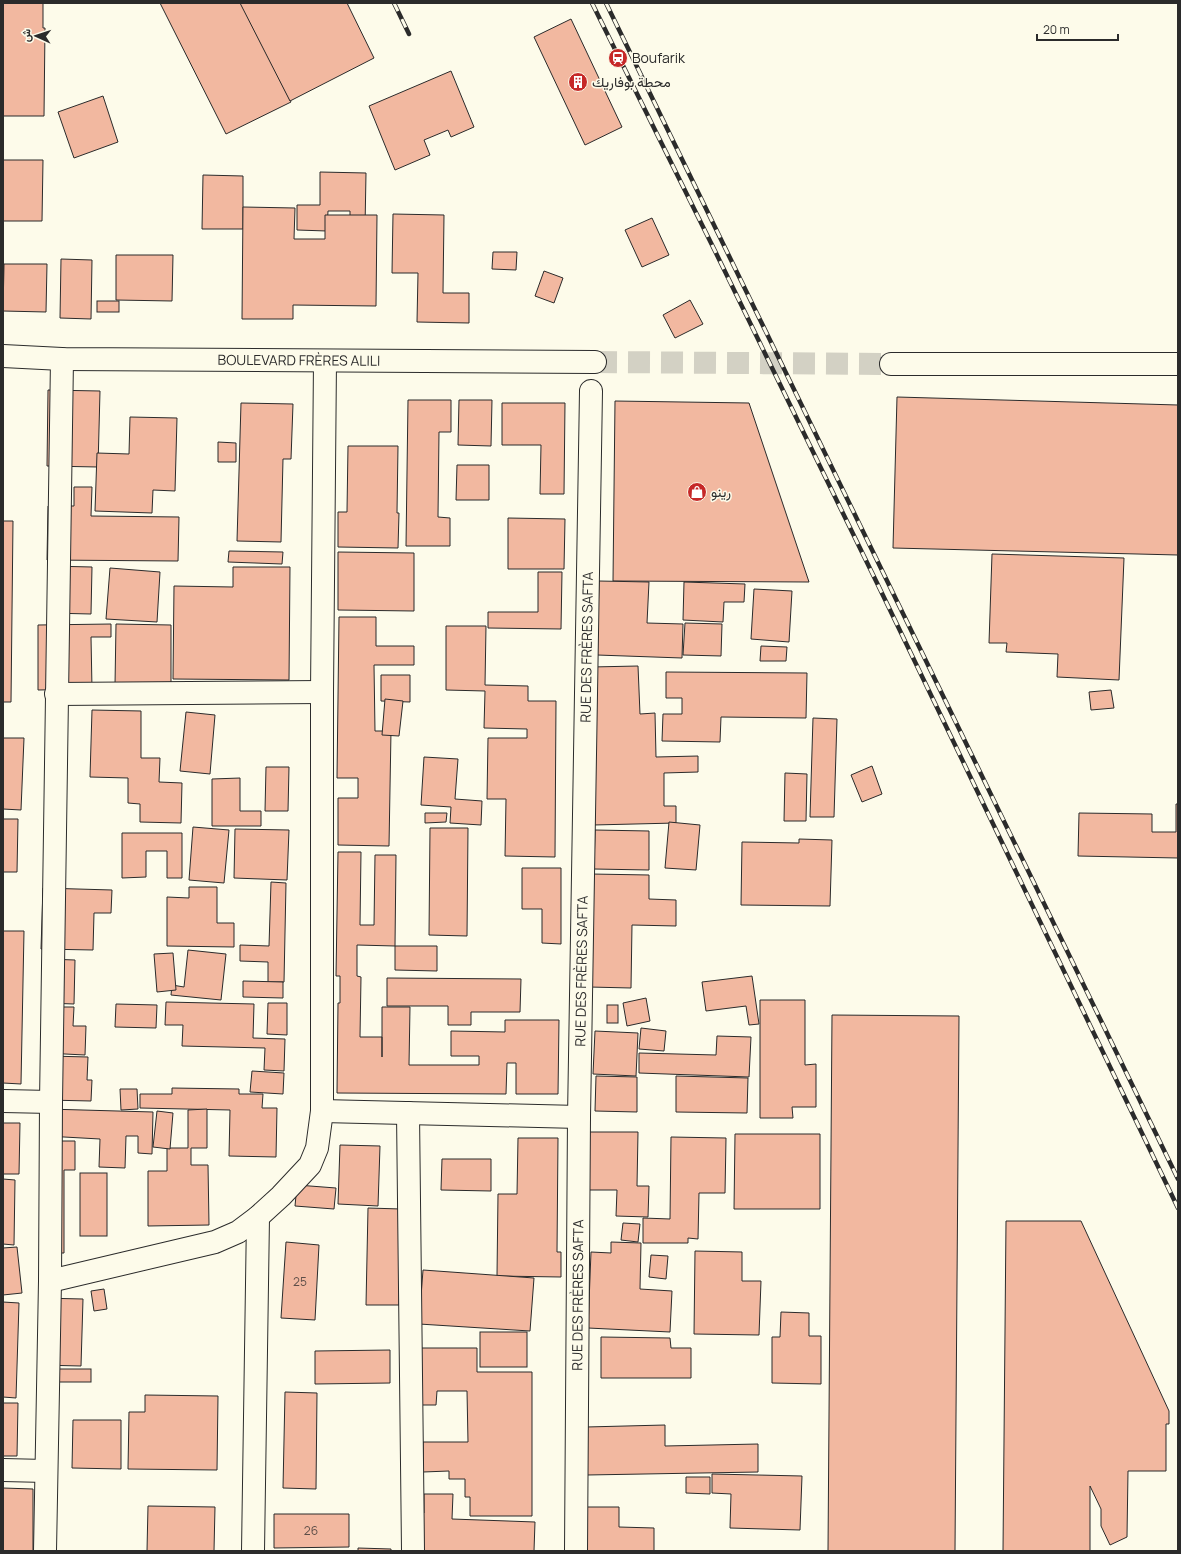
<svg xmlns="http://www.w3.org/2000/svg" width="1181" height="1554" font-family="Manrope,Vazirmatn,sans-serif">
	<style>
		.building { fill: #f2b8a0; stroke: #2b2b2b }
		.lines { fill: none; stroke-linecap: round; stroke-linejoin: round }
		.secondary-tunnel { stroke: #d3d1c4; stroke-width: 22; stroke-dasharray: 22 11; stroke-linecap: butt }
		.minor-casing { stroke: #2b2b2b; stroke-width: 24 }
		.secondary-casing { stroke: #2b2b2b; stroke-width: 24 }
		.minor { stroke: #fdfbea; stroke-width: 22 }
		.secondary { stroke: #fdfbea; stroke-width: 22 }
		.rail-casing { stroke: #2b2b2b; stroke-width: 4.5 }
		.rail { stroke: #fdfbea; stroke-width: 3; stroke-dasharray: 9; stroke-linecap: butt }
		.labels { text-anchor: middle; stroke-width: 3; stroke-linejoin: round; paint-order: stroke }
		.number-label { font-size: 12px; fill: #5d4e48 }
		.poi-label { font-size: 14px; fill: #2b2b2b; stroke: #fdfbea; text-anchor: start }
		.street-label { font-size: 14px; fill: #2b2b2b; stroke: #fdfbea }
	</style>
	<rect width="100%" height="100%" fill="#fdfbea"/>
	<g class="building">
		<polygon points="3,3 43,3 43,28 45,28 44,116 3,116"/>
		<polygon points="160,3 241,3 291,102 226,134"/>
		<polygon points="240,3 347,3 374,58 290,101"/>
		<polygon points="571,19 622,127 585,145 534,37"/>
		<polygon points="451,71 474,127 451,137 448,130 424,140 430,155 395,170 369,106"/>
		<polygon points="103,96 118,142 74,158 58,112"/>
		<polygon points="3,160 43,160 42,221 3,221"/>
		<polygon points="320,172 366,173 365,228 350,228 350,211 328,211 327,231 297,230 297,205 320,205"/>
		<polygon points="203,175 243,176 243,229 202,229"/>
		<polygon points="243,207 295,208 294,239 325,239 325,215 377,215 376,306 293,305 293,319 242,319"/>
		<polygon points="393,214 444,215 443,293 469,293 469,323 417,322 418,273 392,273"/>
		<polygon points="652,218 669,255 642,267 625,230"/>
		<polygon points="493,252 517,252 516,270 492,269"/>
		<polygon points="116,255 173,255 172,301 116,300"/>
		<polygon points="61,259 92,260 91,319 60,318"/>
		<polygon points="4,264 47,264 46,312 3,311"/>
		<polygon points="544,271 563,278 554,303 535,296"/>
		<polygon points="690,300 703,324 675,338 663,315"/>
		<rect x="97" y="301" width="22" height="11"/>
		<polygon points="48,390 100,391 98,467 47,466"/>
		<polygon points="897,397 1178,405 1178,555 893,548"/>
		<polygon points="408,400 451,400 451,432 439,432 438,517 450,518 450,546 406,546"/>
		<polygon points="459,400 492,400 491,446 458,445"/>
		<polygon points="615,401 749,403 809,582 613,581"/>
		<polygon points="241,403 293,404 291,459 283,459 281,542 237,541"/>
		<polygon points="502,403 565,403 564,494 540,494 541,445 502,445"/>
		<polygon points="130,417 177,418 175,491 153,490 152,513 95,511 97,453 129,454"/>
		<polygon points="218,442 236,443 236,462 218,462"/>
		<polygon points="348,446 398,446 397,513 399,513 398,548 338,547 338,512 347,512"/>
		<polygon points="457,465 489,465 489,500 456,500"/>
		<polygon points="74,487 92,487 91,516 179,517 178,561 47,560 48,506 74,506"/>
		<polygon points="508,518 565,519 564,569 508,569"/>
		<polygon points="3,521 13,521 11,702 3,702"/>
		<polygon points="229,551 283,552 282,564 228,562"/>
		<polygon points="338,552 414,553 414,611 338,610"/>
		<polygon points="992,554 1124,558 1119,680 1057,677 1058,654 1006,652 1007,643 989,643"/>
		<polygon points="49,566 92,567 91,614 48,613"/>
		<polygon points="233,567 290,567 289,680 173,679 174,586 233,587"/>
		<polygon points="110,568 160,572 157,622 106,619"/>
		<polygon points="538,572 562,572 561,629 488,628 488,612 538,612"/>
		<polygon points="599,581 649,582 647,623 683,624 682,658 597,655"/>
		<polygon points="684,582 745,584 744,602 724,602 723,622 683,620"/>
		<polygon points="754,589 792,591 789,642 751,639"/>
		<polygon points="339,617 376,617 376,646 414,646 414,665 374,665 375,731 391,731 389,846 338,845 338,798 358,798 358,778 337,778"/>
		<polygon points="685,623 722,624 721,656 683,655"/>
		<polygon points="111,624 111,637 91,637 92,689 38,690 38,625"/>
		<polygon points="116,624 171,625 171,686 115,685"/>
		<polygon points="446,626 486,626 485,685 528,686 528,701 556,701 555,857 505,856 506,799 487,799 488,738 527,738 527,729 484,728 485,691 446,690"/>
		<polygon points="761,646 787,647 786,661 760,661"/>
		<polygon points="638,666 640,714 655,713 656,757 698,756 698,772 664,773 664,806 676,806 676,823 593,825 591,667"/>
		<polygon points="666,672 807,673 806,718 721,717 720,742 662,741 663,714 682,714 682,698 666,698"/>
		<polygon points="381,675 410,675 410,702 381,701"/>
		<polygon points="1111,690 1114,708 1091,710 1089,692"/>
		<polygon points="385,699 403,701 399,736 382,735"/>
		<polygon points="92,710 141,711 141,758 160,758 159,782 182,783 181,823 140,822 140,804 128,803 128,778 90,777"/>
		<polygon points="186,712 215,715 210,774 180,771"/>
		<polygon points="813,718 837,719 834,817 810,817"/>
		<polygon points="3,738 24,738 21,810 3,809"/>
		<polygon points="424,757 458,759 455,799 482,801 481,825 450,823 451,807 421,805"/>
		<polygon points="872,766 882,794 862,802 851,775"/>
		<polygon points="266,767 289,767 288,811 265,811"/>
		<polygon points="785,773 807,774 806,821 784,821"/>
		<polygon points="240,778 240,811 261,811 261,826 212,826 212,779"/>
		<polygon points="1176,804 1178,804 1178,858 1078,856 1079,813 1152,814 1152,832 1176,832"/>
		<polygon points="425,813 447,813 446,822 425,823"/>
		<polygon points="3,819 18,819 17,872 3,872"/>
		<polygon points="669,822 700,825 696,870 665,868"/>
		<polygon points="193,827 229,830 224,883 189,880"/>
		<polygon points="430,828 468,828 467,936 429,935"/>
		<polygon points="235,829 289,830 287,880 234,878"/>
		<polygon points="595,830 649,831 649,870 594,869"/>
		<polygon points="122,833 182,833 182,878 167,878 167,851 146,851 146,877 122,878"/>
		<polygon points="799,839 832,840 830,906 741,905 742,842 799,843"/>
		<polygon points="338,852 361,852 360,925 374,925 375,855 396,855 395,946 357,945 357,976 361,977 360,1037 382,1037 382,1057 382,1007 410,1007 409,1065 479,1065 479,1056 451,1056 451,1031 505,1032 505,1020 559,1020 558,1094 516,1094 516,1063 507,1063 506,1094 337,1093 338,1003 340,1003 340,976 336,976"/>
		<polygon points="522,868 561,868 561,944 542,943 542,909 522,909"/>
		<polygon points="591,874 649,875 649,899 676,900 676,926 632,925 631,988 589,987"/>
		<polygon points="271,882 286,883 284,982 268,982 268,962 240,961 240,945 269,946"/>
		<polygon points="189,887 217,887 217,923 234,923 234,947 167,946 167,897 189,898"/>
		<polygon points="43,888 112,890 111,913 94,913 93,950 41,949"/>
		<polygon points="3,931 24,931 21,1084 3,1083"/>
		<polygon points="395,946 437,946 437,971 395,970"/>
		<polygon points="188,950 226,954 221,1000 171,995 172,985 184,987"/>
		<polygon points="173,953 176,990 157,992 154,954"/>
		<polygon points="48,959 75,960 74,1004 46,1003"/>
		<polygon points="752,976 759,1024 749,1025 746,1006 706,1011 702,982"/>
		<polygon points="387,978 521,979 520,1012 471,1012 471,1025 448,1025 448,1006 387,1006"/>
		<polygon points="243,981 283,982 283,998 243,997"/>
		<polygon points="646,998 650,1021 627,1026 623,1003"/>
		<polygon points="760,1000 805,1000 805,1065 816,1064 816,1107 792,1107 793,1118 760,1118"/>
		<polygon points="166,1002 254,1004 253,1038 285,1039 284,1071 264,1070 265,1048 182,1046 183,1025 165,1025"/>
		<polygon points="268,1003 287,1003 287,1035 267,1034"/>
		<polygon points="116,1004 157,1005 156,1028 115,1027"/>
		<rect x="607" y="1005" width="11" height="18"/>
		<polygon points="47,1007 74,1007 73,1026 86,1026 85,1055 45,1053"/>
		<polygon points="832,1015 959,1016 955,1551 828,1551"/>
		<polygon points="641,1028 666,1031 664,1051 639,1049"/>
		<polygon points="595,1031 638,1033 636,1076 593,1074"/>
		<polygon points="717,1036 751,1037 749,1077 639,1073 639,1053 716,1055"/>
		<polygon points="49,1056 88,1057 87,1080 92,1080 91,1101 47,1100"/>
		<polygon points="252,1071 284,1073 283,1094 250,1092"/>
		<polygon points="596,1076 637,1077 637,1112 595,1111"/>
		<polygon points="676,1076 748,1078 747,1113 676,1112"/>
		<polygon points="172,1088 239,1089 239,1094 263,1094 262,1108 277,1108 276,1157 229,1156 230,1110 140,1108 140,1094 172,1094"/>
		<polygon points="120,1089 137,1089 138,1109 121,1110"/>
		<polygon points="47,1109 153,1112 152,1154 138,1153 138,1136 126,1136 125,1168 99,1167 100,1139 46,1136"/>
		<polygon points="207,1109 207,1148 191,1148 191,1165 208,1165 209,1225 148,1226 148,1171 167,1171 167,1148 188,1148 188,1110"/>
		<polygon points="157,1111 173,1113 170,1149 153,1147"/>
		<polygon points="3,1123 20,1123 19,1174 3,1174"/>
		<polygon points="589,1132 638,1132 637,1186 649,1186 648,1217 616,1216 617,1190 589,1190"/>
		<polygon points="735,1134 820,1134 820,1209 734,1209"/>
		<polygon points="671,1137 726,1138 725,1193 699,1193 698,1239 688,1238 688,1243 643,1243 643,1218 670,1219"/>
		<polygon points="518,1138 558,1138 557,1252 561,1252 561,1277 497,1276 498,1194 517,1194"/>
		<polygon points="44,1141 75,1141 75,1170 64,1170 64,1253 43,1253"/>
		<polygon points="340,1145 380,1146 378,1206 338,1204"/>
		<polygon points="442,1159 491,1159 491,1191 441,1190"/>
		<rect x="80" y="1173" width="27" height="63"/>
		<polygon points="3,1179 15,1180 14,1245 3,1244"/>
		<polygon points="297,1185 336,1188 334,1209 295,1206"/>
		<polygon points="368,1208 401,1209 399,1305 366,1305"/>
		<polygon points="1006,1221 1081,1221 1169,1411 1169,1424 1166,1424 1166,1471 1128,1471 1127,1537 1110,1545 1101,1526 1101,1509 1090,1486 1090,1551 1003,1551"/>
		<polygon points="623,1223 640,1224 638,1242 621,1240"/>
		<polygon points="286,1242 319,1245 315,1320 281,1318"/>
		<polygon points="611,1242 641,1243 640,1289 672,1291 670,1332 588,1328 591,1252 611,1253"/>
		<polygon points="17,1247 22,1293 3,1295 3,1248"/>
		<polygon points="695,1251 742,1252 742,1281 761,1281 759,1335 694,1334"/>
		<polygon points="651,1255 668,1256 666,1279 649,1277"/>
		<polygon points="423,1270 534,1278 530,1331 419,1324"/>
		<polygon points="104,1289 107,1309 94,1311 91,1291"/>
		<polygon points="41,1298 83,1299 81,1366 39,1365"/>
		<polygon points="3,1302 19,1303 16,1398 3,1397"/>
		<polygon points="781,1312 809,1313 809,1336 821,1336 821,1384 772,1383 772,1337 780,1337"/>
		<rect x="480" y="1332" width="47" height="35"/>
		<polygon points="601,1337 670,1338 671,1348 691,1348 691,1378 601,1378"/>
		<polygon points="415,1348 477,1348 477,1372 532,1372 532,1516 470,1516 470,1497 465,1497 465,1479 449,1479 449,1471 423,1472 423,1442 468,1442 467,1391 437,1391 436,1405 415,1405"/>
		<polygon points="390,1350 390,1383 315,1384 315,1351"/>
		<rect x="41" y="1369" width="50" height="13"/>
		<polygon points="285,1392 317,1393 316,1489 283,1488"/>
		<polygon points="145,1395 218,1396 217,1470 128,1469 129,1412 145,1412"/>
		<polygon points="3,1403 18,1403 17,1456 3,1456"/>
		<polygon points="73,1420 121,1420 121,1469 72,1468"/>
		<polygon points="665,1425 665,1446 758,1444 758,1472 587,1475 586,1427"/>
		<polygon points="712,1474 802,1476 800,1530 730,1528 731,1494 712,1493"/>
		<polygon points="686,1477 710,1477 710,1494 686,1493"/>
		<polygon points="3,1488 33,1489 33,1551 3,1551"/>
		<polygon points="424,1494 453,1494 452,1519 535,1522 534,1551 410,1551 411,1513 424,1513"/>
		<polygon points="148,1506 215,1507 214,1551 147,1551"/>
		<polygon points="587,1507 619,1507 619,1527 654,1528 654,1551 586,1551"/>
		<polygon points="274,1514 349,1514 349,1547 274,1548"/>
		<polygon points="358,1548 391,1549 391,1551 358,1551"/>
	</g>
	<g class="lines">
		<polyline class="secondary-tunnel" points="595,362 891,364"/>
		<defs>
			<g id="minor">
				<polyline points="56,694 322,692"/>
				<polyline points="3,1101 51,1102"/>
				<polyline points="322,1111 579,1117"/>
				<polyline points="408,1113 413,1551"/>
				<polyline points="50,1281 215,1242 238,1232 258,1217 281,1196 310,1165 317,1148 322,1111 322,692 325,361"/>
				<polyline points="3,1470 46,1471"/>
				<polyline points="253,1551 258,1217"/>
				<path id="s1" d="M576 1551 579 1117 591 391"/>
			</g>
			<g id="secondary">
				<path id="s2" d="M3 356 62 359 595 362"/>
				<polyline points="891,364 1178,364"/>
				<polyline points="45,1551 50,1281 51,1102 62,359"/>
			</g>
		</defs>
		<use href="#minor" class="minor-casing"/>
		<use href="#secondary" class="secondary-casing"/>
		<use href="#minor" class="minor"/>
		<use href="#secondary" class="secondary"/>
		<defs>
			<g id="rail">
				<polyline points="394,3 409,34"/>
				<polyline points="592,3 715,251 878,585 1178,1208"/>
				<polyline points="606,3 1178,1179"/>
			</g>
		</defs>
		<use href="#rail" class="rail-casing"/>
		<use href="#rail" class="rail"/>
	</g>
	<defs>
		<symbol id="station-disc" viewBox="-11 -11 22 22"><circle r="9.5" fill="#c62828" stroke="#fdfbea"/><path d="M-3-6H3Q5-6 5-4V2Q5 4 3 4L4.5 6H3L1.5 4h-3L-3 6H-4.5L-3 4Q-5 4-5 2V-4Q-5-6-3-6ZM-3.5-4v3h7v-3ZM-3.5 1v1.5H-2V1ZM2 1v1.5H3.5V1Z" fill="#fff"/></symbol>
		<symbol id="building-disc" viewBox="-11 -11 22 22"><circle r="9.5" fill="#c62828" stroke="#fdfbea"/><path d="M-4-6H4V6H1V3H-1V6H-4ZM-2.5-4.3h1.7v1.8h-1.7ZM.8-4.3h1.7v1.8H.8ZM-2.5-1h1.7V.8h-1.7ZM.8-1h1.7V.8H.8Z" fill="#fff"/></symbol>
		<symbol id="shop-disc" viewBox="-11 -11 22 22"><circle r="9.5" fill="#c62828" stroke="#fdfbea"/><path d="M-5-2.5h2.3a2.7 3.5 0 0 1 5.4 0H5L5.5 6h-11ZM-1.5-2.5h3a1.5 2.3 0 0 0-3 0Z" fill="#fff"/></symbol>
	</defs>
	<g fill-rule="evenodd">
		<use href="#station-disc" x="607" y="47" width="22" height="22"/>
		<use href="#building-disc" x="567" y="71" width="22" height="22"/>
		<use href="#shop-disc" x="686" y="481" width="22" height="22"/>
	</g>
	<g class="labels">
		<g class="number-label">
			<text x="300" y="1286">25</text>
			<text x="311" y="1535">26</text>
		</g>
		<g class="poi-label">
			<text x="632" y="63">Boufarik</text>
			<text x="592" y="87">محطة بوفاريك</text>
			<text x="711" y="497">رينو</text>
		</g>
		<g class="street-label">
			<text dy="5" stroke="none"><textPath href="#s2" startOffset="296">BOULEVARD FRÈRES ALILI</textPath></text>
			<text dy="5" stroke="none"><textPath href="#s1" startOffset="904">RUE DES FRÈRES SAFTA</textPath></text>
			<text dy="5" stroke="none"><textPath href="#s1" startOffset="580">RUE DES FRÈRES SAFTA</textPath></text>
			<text dy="5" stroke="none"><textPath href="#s1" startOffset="256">RUE DES FRÈRES SAFTA</textPath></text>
		</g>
	</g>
	<rect width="1181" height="1554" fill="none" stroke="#2b2b2b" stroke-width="8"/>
	<g transform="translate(36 36) rotate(273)" stroke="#fdfbea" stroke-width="3" paint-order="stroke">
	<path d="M0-3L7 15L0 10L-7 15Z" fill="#2b2b2b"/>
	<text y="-6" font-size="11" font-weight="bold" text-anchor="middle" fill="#2b2b2b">ش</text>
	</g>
	<path d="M1037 34v6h81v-6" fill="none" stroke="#2b2b2b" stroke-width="2"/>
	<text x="1043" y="34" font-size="12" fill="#2b2b2b" stroke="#fdfbea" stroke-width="3" paint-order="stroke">20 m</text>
</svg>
